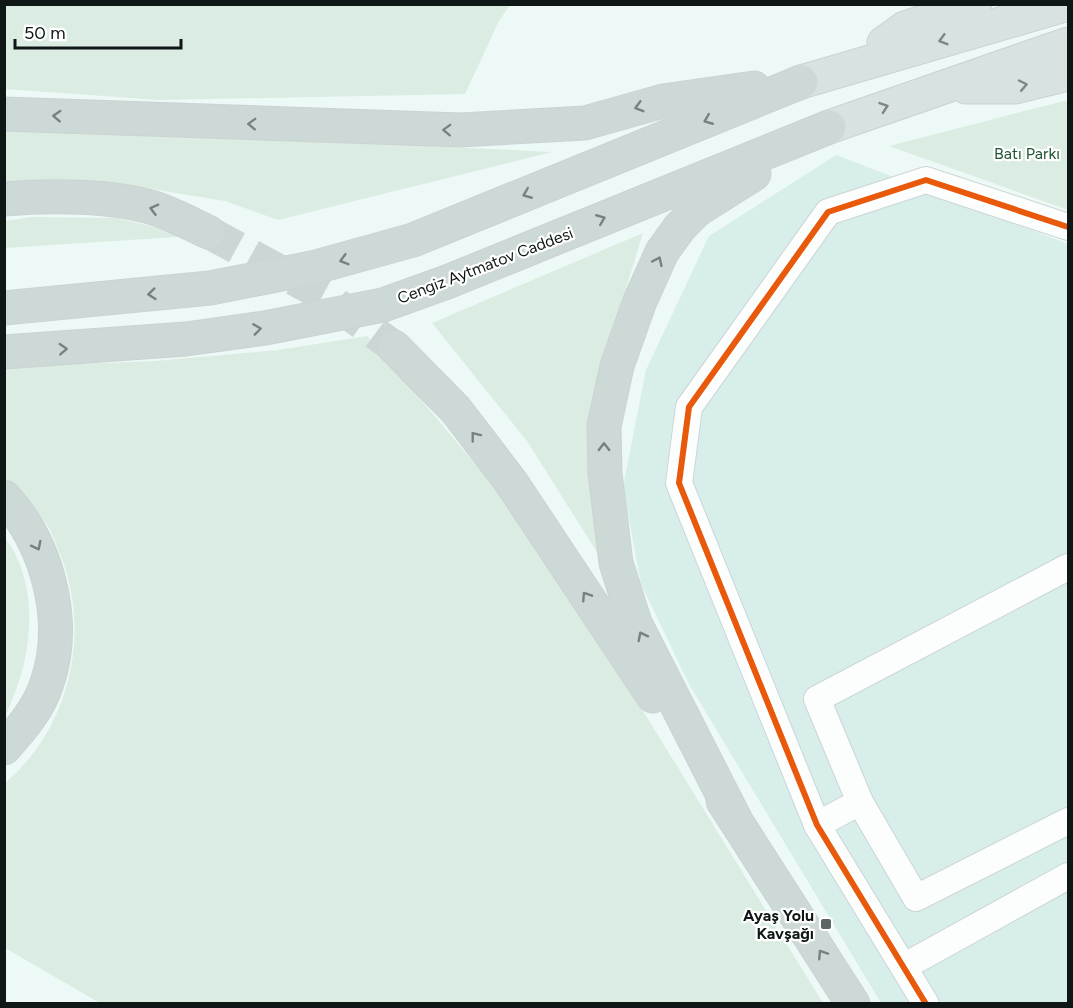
<svg xmlns="http://www.w3.org/2000/svg" width="1073" height="1008" font-family="Figtree,sans-serif">
	<style>
		.built { fill: #d7eeeb }
		.green { fill: #dbede3 }
		.lines { fill: none; stroke-linecap: round; stroke-linejoin: round }
		.trunk-tunnel { stroke: #cbd7d5; stroke-width: 33; stroke-dasharray: 33 16; stroke-linecap: butt }
		.minor-casing { stroke: #ccd5d4; stroke-width: 28 }
		.primary-casing { stroke: #ccd3d2; stroke-width: 35 }
		.trunk-casing { stroke: #ccd3d2; stroke-width: 35 }
		.minor { stroke: #fcfefe; stroke-width: 26 }
		.primary { stroke: #d8e2e0; stroke-width: 33 }
		.trunk { stroke: #ccd9d6; stroke-width: 33 }
		.cycleway-casing { stroke: #fff; stroke-width: 10 }
		.cycleway { stroke: #e8590c; stroke-width: 6 }
		.oneway { stroke: #7e8785 }
		.oneway2 { stroke: #778280 }
		.poi-dot { fill: #5c6665; stroke: #fff; stroke-width: 2 }
		.labels { text-anchor: middle; stroke-width: 4.5; stroke-linejoin: round; paint-order: stroke }
		.park-label { font-size: 16px; fill: #1e5832; stroke: #fff }
		.street-label { font-size: 16px; fill: #0f1716; stroke: #fff }
		.poi-label { font-size: 16px; font-weight: bold; fill: #0f1716; stroke: #fff; text-anchor: end }
	</style>
	<rect width="100%" height="100%" fill="#ecf9f7"/>
	<polygon class="built" points="836,155 1068,244 1068,1003 881,1003 689,684 641,584 623,487 646,370 709,236"/>
	<g class="green">
		<polygon points="4,5 5,4 510,5 499,21 465,94 159,100 5,89"/>
		<polygon points="1068,100 1068,210 889,146"/>
		<polygon points="5,125 552,152 278,220 225,201 121,184 72,182 5,185"/>
		<polygon points="31,217 117,218 192,236 5,248 5,221"/>
		<polygon points="643,233 609,344 600,557 527,441 432,323"/>
		<path d="M367 336 520 517 603 646 823 1003H100L5 948V783C70 728 92 632 60 554 56 545 53 533 47 525 35 508 18 492 5 477V367L154 361 278 350Z"/>
		<path d="M5 538C37 580 34 642 16 690 12 698 10 708 5 715Z"/>
	</g>
	<g class="lines">
		<polyline class="trunk-tunnel" points="208,232 325,296 394,347"/>
		<defs>
			<g id="minor">
				<polyline points="1068,567 817,699 860,802 916,898 1068,821"/>
				<polyline points="817,825 860,802"/>
				<polyline points="905,966 1068,876"/>
				<polyline points="926,1004 817,825 679,483 689,407 828,212 926,180 1068,227"/>
			</g>
			<g id="primary">
				<polyline points="884,43 905,28 975,4"/>
				<polyline points="801,82 1068,4"/>
				<polyline points="966,87 1015,87 1068,74"/>
				<polyline points="829,127 1068,44"/>
			</g>
			<g id="trunk">
				<polyline points="4,114 460,130 585,123 663,101 754,88"/>
				<path d="M4 199C49 195 114 195 157 209 174 215 191 224 208 232"/>
				<polyline points="4,308 210,288 312,268 413,240 801,82"/>
				<polyline points="394,347 456,410 511,482 653,696"/>
				<polyline points="4,352 186,339 265,328 383,305 447,282 829,127"/>
				<path d="M4 497C48 544 68 622 47 683 39 708 22 728 4 748"/>
				<polyline points="723,801 853,1004"/>
				<polyline points="735,819 635,623 616,563 605,473 604,426 617,366 640,301 662,252 680,227 697,210 754,174"/>
			</g>
		</defs>
		<use href="#minor" class="minor-casing"/>
		<use href="#primary" class="primary-casing"/>
		<use href="#trunk" class="trunk-casing"/>
		<use href="#minor" class="minor"/>
		<use href="#primary" class="primary"/>
		<use href="#trunk" class="trunk"/>
		<defs>
			<polyline id="cycleway" points="926,1004 817,825 679,483 689,407 828,212 926,180 1068,227"/>
		</defs>
		<use href="#cycleway" class="cycleway-casing"/>
		<use href="#cycleway" class="cycleway"/>
	</g>
	<defs><path id="oneway-chevron" d="M-2-3.5L2.5 0L-2 3.5" fill="none" stroke-width="1.6" stroke-linecap="round" stroke-linejoin="round" transform="scale(1.5)"/></defs>
	<g class="oneway">
		<use href="#oneway-chevron" transform="translate(943 40) rotate(164)"/>
		<use href="#oneway-chevron" transform="translate(1023 85) rotate(-12)"/>
		<use href="#oneway-chevron" transform="translate(884 107) rotate(-19)"/>
	</g>
	<g class="oneway2">
		<use href="#oneway-chevron" transform="translate(639 107) rotate(164)"/>
		<use href="#oneway-chevron" transform="translate(57 116) rotate(-177)"/>
		<use href="#oneway-chevron" transform="translate(708 120) rotate(158)"/>
		<use href="#oneway-chevron" transform="translate(252 124) rotate(-178)"/>
		<use href="#oneway-chevron" transform="translate(447 130) rotate(-178)"/>
		<use href="#oneway-chevron" transform="translate(527 194) rotate(158)"/>
		<use href="#oneway-chevron" transform="translate(154 209) rotate(-165)"/>
		<use href="#oneway-chevron" transform="translate(601 219) rotate(-22)"/>
		<use href="#oneway-chevron" transform="translate(344 260) rotate(164)"/>
		<use href="#oneway-chevron" transform="translate(658 261) rotate(-65)"/>
		<use href="#oneway-chevron" transform="translate(152 294) rotate(174)"/>
		<use href="#oneway-chevron" transform="translate(257 329) rotate(-8)"/>
		<use href="#oneway-chevron" transform="translate(63 349) rotate(-3)"/>
		<use href="#oneway-chevron" transform="translate(475 436) rotate(-128)"/>
		<use href="#oneway-chevron" transform="translate(604 447) rotate(-91)"/>
		<use href="#oneway-chevron" transform="translate(37 546) rotate(63)"/>
		<use href="#oneway-chevron" transform="translate(586 596) rotate(-123)"/>
		<use href="#oneway-chevron" transform="translate(642 636) rotate(-117)"/>
		<use href="#oneway-chevron" transform="translate(822 954) rotate(-123)"/>
	</g>
	<rect class="poi-dot" x="820" y="918" width="12" height="12" rx="3"/>
	<g class="labels">
		<g class="park-label">
			<text x="1027" y="159">Batı Parkı</text>
		</g>
		<g class="street-label">
			<text transform="translate(485 265) rotate(-21)" y="6">Cengiz Aytmatov Caddesi</text>
		</g>
		<g class="poi-label">
			<text x="814" y="921">Ayaş Yolu<tspan x="814" dy="18">Kavşağı</tspan></text>
		</g>
	</g>
	<rect width="1073" height="1008" fill="none" stroke="#0f1716" stroke-width="12"/>
	<path d="M15 39v9h166v-9" fill="none" stroke="#0f1716" stroke-width="3"/>
	<text x="24" y="39" font-size="18" fill="#0f1716" stroke="#ffffff" stroke-width="4.5" paint-order="stroke">50 m</text>
</svg>
